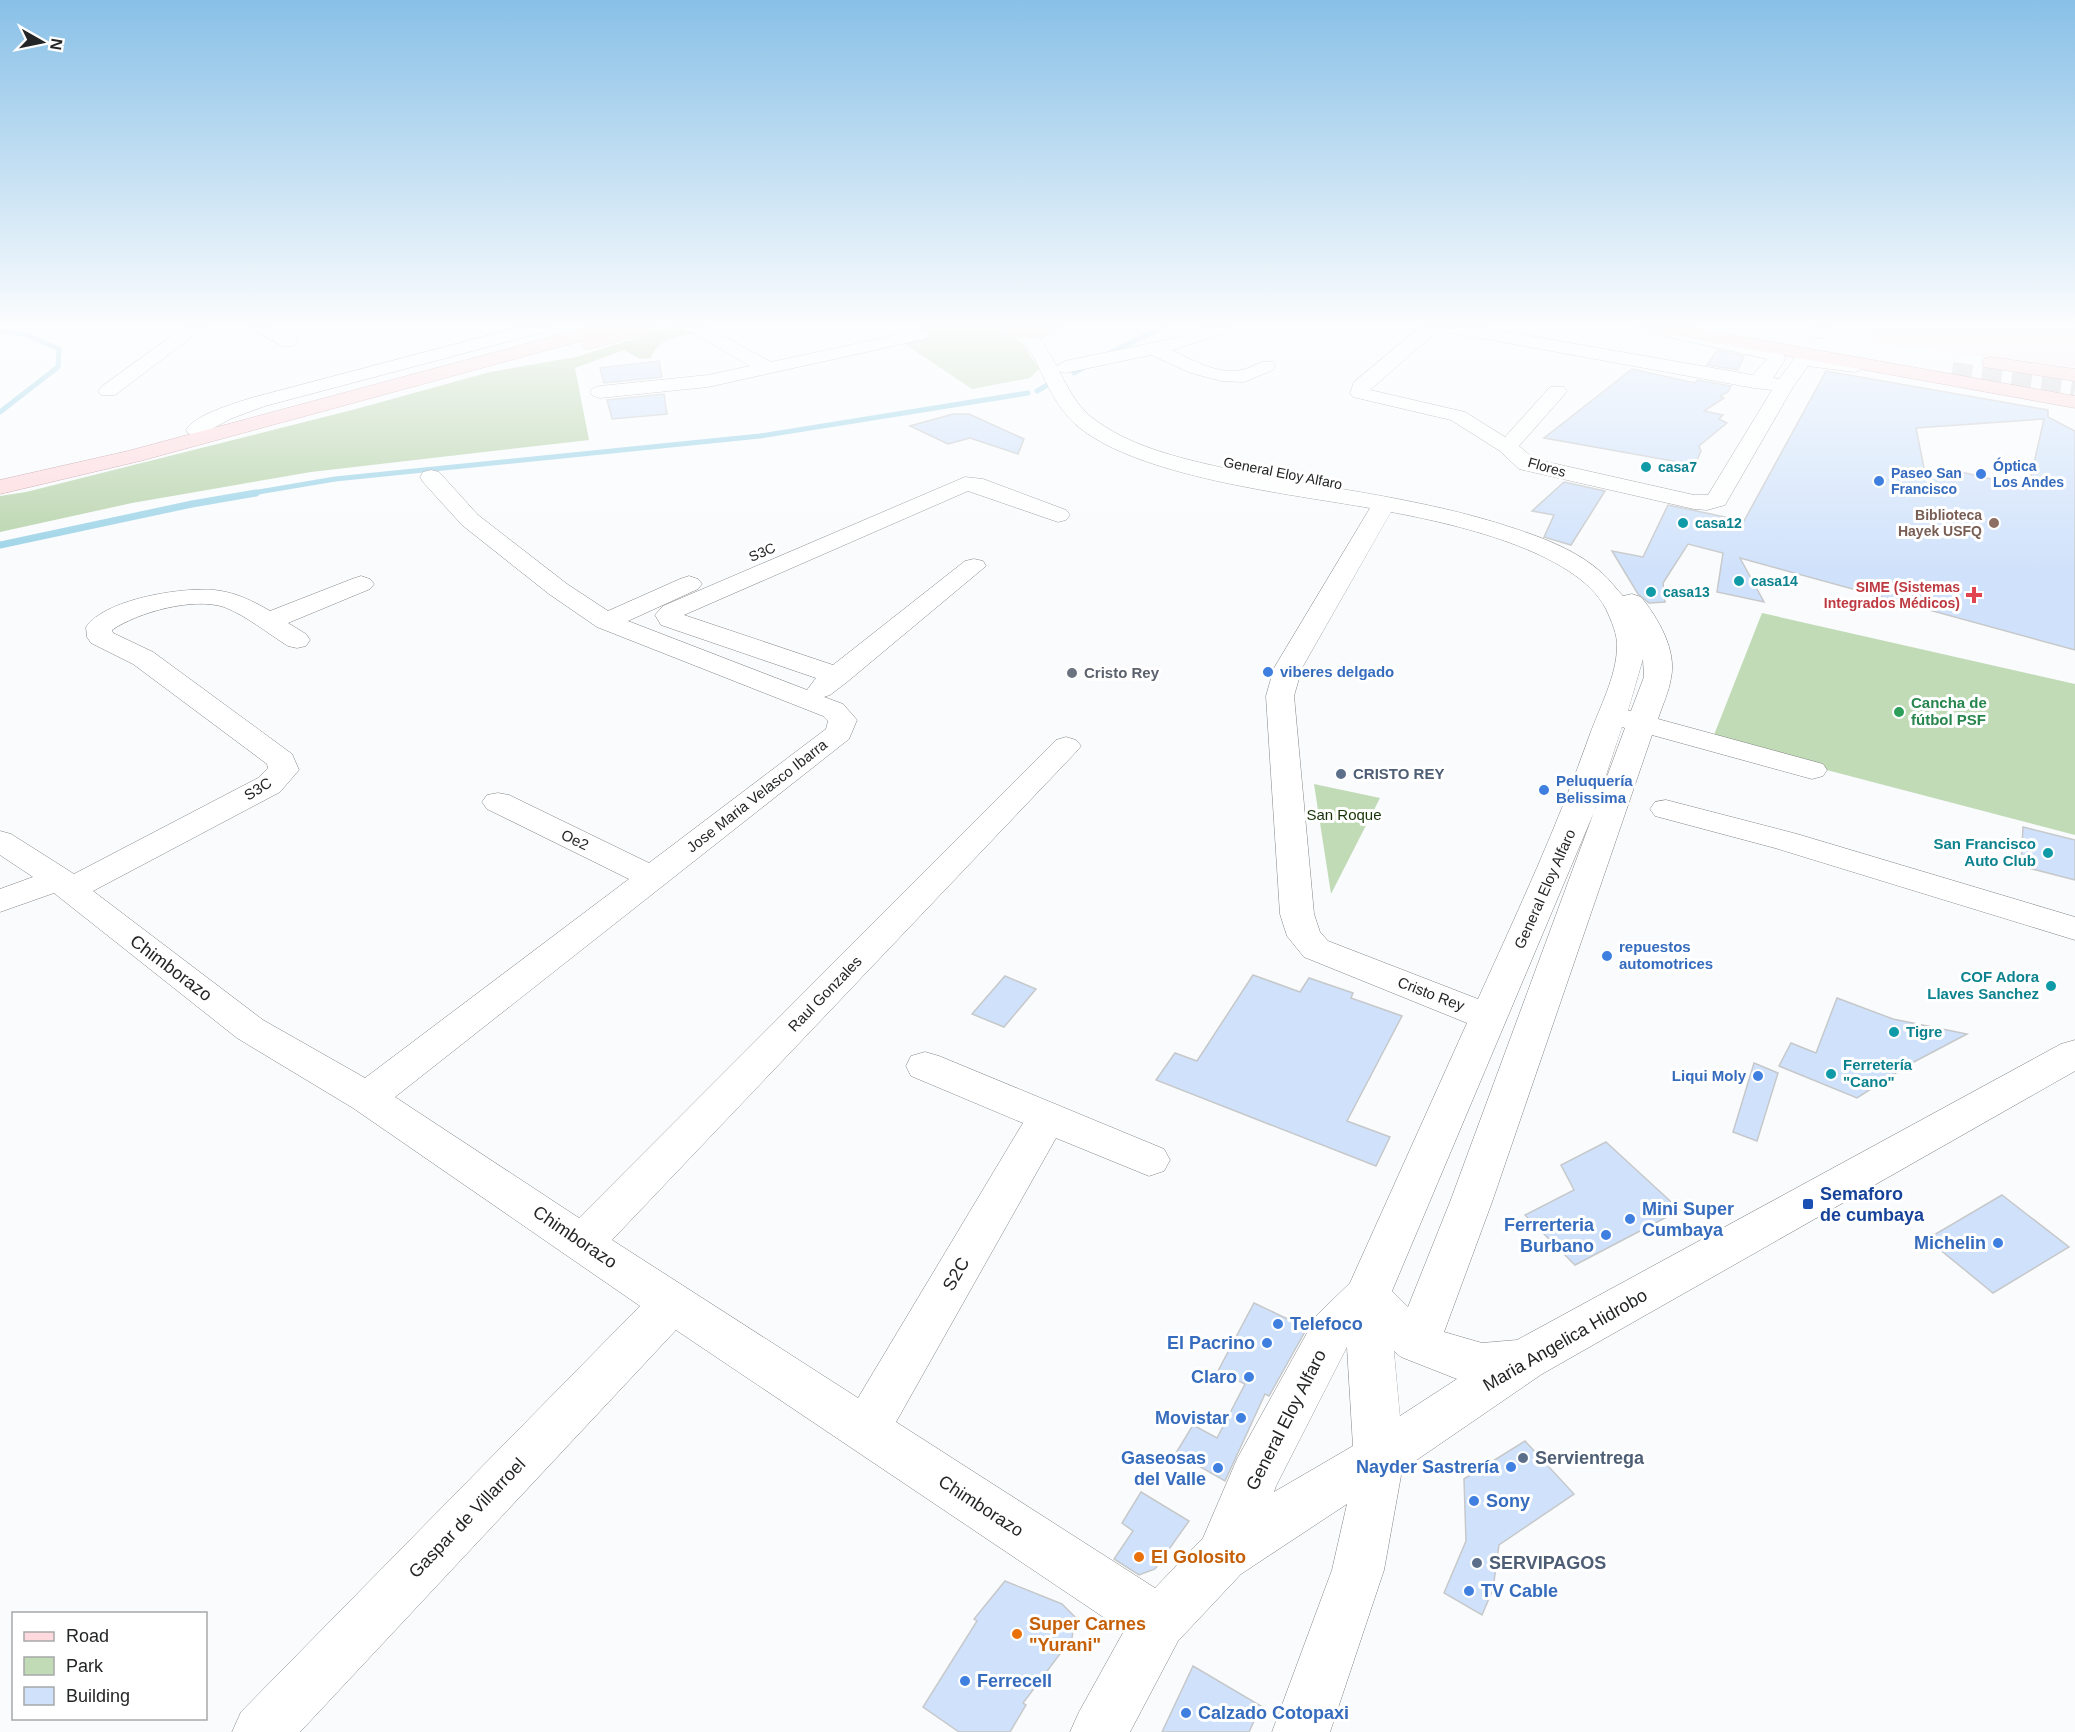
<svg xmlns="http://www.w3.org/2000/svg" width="2075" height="1732" font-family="Helvetica,sans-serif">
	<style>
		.commercial { fill: #fcecf1 }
		.green { fill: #c2dbb7 }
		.forest { fill: #b5d2a8 }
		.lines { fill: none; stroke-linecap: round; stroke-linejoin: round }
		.stream-far1 { stroke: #99d2e6; stroke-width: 5 }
		.stream { stroke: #99d2e6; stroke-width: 7 }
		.building { fill: #d0e2fb; stroke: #c6c8ca; stroke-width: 1.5; fill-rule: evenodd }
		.major-tunnel { stroke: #ced0d2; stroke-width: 20; stroke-dasharray: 20 10; stroke-linecap: butt }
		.minor-casing { stroke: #838587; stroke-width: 1 }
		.major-casing { stroke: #b2898e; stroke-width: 1 }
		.minor { fill: #fff; fill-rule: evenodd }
		.major { fill: #fed9dd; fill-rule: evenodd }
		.culture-dot { fill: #0f9aa8; stroke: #fff; stroke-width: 2 }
		.shop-dot { fill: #3f7fe0; stroke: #fff; stroke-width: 2 }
		.education-dot { fill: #8d6e63; stroke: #fff; stroke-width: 2 }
		.health-dot { fill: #e0444e; stroke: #fff; stroke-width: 2 }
		.worship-dot { fill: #6b7280; stroke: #fff; stroke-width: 2 }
		.leisure-dot { fill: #2e9e5b; stroke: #fff; stroke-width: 2 }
		.service-dot { fill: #5c6f8a; stroke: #fff; stroke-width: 2 }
		.transit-dot { fill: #1a4fb4; stroke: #fff; stroke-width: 2 }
		.food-dot { fill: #e8710a; stroke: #fff; stroke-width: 2 }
		.labels { text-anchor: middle; stroke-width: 6; stroke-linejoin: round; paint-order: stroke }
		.far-shop-label { font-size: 14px; font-weight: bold; fill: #366cbe; stroke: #fff; text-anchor: start }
		.far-street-label { font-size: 14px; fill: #242526; stroke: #fff }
		.far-culture-label { font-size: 14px; font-weight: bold; fill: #0d838f; stroke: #fff; text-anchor: start }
		.far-education-label { font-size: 14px; font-weight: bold; fill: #785e54; stroke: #fff; text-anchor: end }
		.far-health-label { font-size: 14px; font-weight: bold; fill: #be3a42; stroke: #fff; text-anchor: end }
		.shop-label { font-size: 15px; font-weight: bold; fill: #366cbe; stroke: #fff; text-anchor: start }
		.worship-label { font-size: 15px; font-weight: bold; fill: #5b616d; stroke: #fff; text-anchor: start }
		.leisure-label { font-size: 15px; font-weight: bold; fill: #27864d; stroke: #fff; text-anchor: start }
		.service-label { font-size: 15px; font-weight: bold; fill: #4e5e75; stroke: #fff; text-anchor: start }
		.street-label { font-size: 15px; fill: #242526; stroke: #fff }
		.park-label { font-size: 15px; fill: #173206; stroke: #fff }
		.culture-label { font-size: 15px; font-weight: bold; fill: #0d838f; stroke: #fff; text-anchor: end }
		.near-street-label { font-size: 18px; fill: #242526; stroke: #fff }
		.near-transit-label { font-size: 18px; font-weight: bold; fill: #164399; stroke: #fff; text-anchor: start }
		.near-shop-label { font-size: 18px; font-weight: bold; fill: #366cbe; stroke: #fff; text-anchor: end }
		.near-service-label { font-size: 18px; font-weight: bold; fill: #4e5e75; stroke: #fff; text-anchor: start }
		.near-food-label { font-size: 18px; font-weight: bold; fill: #c56008; stroke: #fff; text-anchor: start }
	</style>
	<rect width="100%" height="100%" fill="#f9fbfd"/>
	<polygon class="commercial" points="1877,327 2075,327 2075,367 1870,342"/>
	<g class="green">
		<polygon points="918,327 998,327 1001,333 1021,341 1039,369 1030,378 972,389 899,340 932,337"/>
		<polygon points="1762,613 2075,684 2075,835 1712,740"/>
		<polygon points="1314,784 1380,798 1331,894"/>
	</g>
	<path class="forest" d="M671 327H679L692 333C675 338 658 339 651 358L640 359 624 350 575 368 589 440 311 472 132 503 0 532V496L26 492 356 409 490 372 576 357Z"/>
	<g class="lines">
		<g class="stream-far1">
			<polyline points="0,331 27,335 59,349 58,367 0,412"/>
			<polyline points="1106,355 1163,327"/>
			<polyline points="1074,373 1088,365"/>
			<polyline points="1037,391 1051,383"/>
			<polyline points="247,494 335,479 760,436 1028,393"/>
		</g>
		<polyline class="stream" points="0,545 192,504 256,493"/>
	</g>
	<g class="building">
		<polygon points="1717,350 1744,356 1738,370 1707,365"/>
		<polygon points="659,361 662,377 604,383 600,368"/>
		<polygon points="1632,369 1695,383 1697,380 1731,386 1728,392 1720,396 1724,398 1704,411 1723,415 1719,419 1727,423 1699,446 1701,451 1695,465 1544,438"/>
		<path d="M1826 371 2048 410V417L2075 431V650L1740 558 1764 602 1717 592 1723 553 1688 544 1663 583 1665 602 1649 603 1638 594 1612 551 1643 557 1668 505 1744 521ZM2044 419 2028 489 1995 483 1991 479 1953 470 1925 473 1916 428Z"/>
		<polygon points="664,394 667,414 612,419 607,400"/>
		<polygon points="953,414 969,414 1024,439 1018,454 970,438 948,444 910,426"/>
		<polygon points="1564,482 1605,491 1571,545 1544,537 1554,515 1532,511"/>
		<polygon points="2023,827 2075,840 2075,880 2021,866"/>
		<polygon points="1253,975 1300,992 1309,978 1353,993 1351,998 1402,1016 1347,1121 1390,1137 1376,1166 1156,1080 1175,1053 1197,1061"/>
		<polygon points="1005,976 1036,989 1004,1027 972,1014"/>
		<polygon points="1837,998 1893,1019 1967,1034 1910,1064 1857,1098 1779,1066 1791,1043 1816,1053"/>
		<polygon points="1754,1063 1778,1073 1757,1141 1733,1132"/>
		<polygon points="1606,1142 1680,1210 1575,1265 1525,1215 1574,1190 1561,1165"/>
		<polygon points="2002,1195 2069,1247 1993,1293 1927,1239"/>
		<polygon points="1254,1303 1307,1328 1269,1396 1265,1394 1225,1481 1176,1453 1193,1425 1217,1438 1245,1384 1218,1371"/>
		<polygon points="1525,1441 1574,1494 1499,1545 1493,1589 1482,1615 1444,1593 1466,1541 1464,1479"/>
		<polygon points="1141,1492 1189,1521 1155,1569 1139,1575 1114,1559 1133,1531 1122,1523"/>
		<polygon points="1005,1581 1062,1604 1075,1617 1072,1638 1023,1703 1026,1705 1010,1732 959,1732 923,1707 977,1621 974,1619"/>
		<polygon points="1193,1666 1261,1706 1249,1732 1162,1732"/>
	</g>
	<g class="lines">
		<polyline class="major-tunnel" points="1952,372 2075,388"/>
		<defs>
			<g id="minor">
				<polygon points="184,327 205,327 115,395 101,395 98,391 101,387"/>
				<path d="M249 327C266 327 286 327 297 342L294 346H282Z"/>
				<path d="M520 327H551L548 331 265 406 230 419 203 434 196 436 189 434 186 430C196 414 233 404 251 398Z"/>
				<polygon points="683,327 706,327 771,362 920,330 926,331 929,335 926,339 920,340 708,387 600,398 593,396 590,392 593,388 600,386 708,375 750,366"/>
				<path d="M1015 327H1033L1057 366 1065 361 1176 338 1207 327H1234L1231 331 1172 350C1192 360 1218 375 1241 370 1253 368 1260 359 1273 362L1275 366 1273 370 1244 382 1221 381 1191 373 1151 355 1065 373 1059 371C1068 388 1076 404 1090 416 1127 446 1179 458 1224 468 1321 488 1420 497 1513 528 1544 538 1578 551 1602 573 1610 580 1616 589 1623 596L1632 594 1641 597C1658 618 1677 650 1671 678 1669 692 1662 706 1658 719L1823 764 1827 770 1823 776 1812 779 1652 735 1492 1202 1444 1332 1482 1343 1517 1340 2061 1044 2075 1040V1071L1542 1374 1402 1470 1384 1570 1330 1732H1272L1332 1570 1347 1504 1241 1574 1178 1641 1130 1732H1070L1079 1712 1124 1631 676 1330 300 1732H232L241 1712 640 1306 353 1108 237 1038 54 893 0 912V889L33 877 0 855V831L11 834 74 874 258 778 268 768 267 764 133 664 91 643 87 637 86 627C105 599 182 587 214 590 235 592 253 601 270 611L352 579 361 576 370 579 374 584 370 589 288 623 306 634 310 640 306 646 297 648 288 646C267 633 247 616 224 607 194 597 138 612 112 630L113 633 153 652 292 754 299 770 280 792 93 891 263 1020 365 1078 629 879 487 809 482 802 487 795 498 793 509 795 649 863 826 729 828 721 823 716 597 627 549 594 462 525 423 482 420 477 423 472 431 470 439 472 478 515 567 584 608 611 680 579 689 576 698 579 702 584 698 589 628 621 807 690 816 678 661 625 655 615 663 606 965 477 983 479 1066 510 1070 515 1066 520 1058 522 968 491 684 615 833 665 965 561 974 559 983 561 986 566 847 682 830 695 824 697 843 704 857 720 849 739 395 1097 579 1218 1056 740 1066 737 1076 740 1081 746 1076 752 612 1240 858 1398 1023 1123 911 1076 906 1066 911 1056 925 1052 939 1056 1164 1149 1170 1160 1164 1171 1149 1176 1056 1138 896 1422 1155 1588 1203 1538 1237 1459 1317 1315 1350 1283 1467 1023 1304 957 1287 936 1280 914 1266 696 1274 668 1370 508C1291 494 1135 477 1075 424 1054 405 1045 378 1032 354 1027 345 1020 337 1015 327ZM1391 512C1450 523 1576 550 1606 609 1611 620 1618 635 1617 648 1616 677 1600 707 1590 734 1558 825 1518 911 1478 999L1328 941 1320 932 1314 914 1294 696 1302 668ZM1643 659 1644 677 1631 711H1628ZM1622 727 1625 728 1450 1202 1408 1307 1392 1291 1594 812ZM1347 1347 1353 1446 1274 1492 1276 1486ZM1394 1351 1401 1357 1457 1379 1400 1416Z"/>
				<path d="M1420 327H1479L1753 375 1767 359 1647 332 1638 327H1674L1778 349 1786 358 1773 378 1779 379 1796 356 1803 354 1854 360 1861 362 1863 366 1861 370 1854 372 1808 366 1793 387 1725 505 1707 510 1694 509 1519 469 1500 451 1451 420 1353 397 1350 393 1354 382ZM1442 331 1754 388 1772 390 1708 495H1694L1534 459 1519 446 1564 395 1567 391 1564 387H1550L1505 437 1465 412 1370 390 1435 333Z"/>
				<polygon points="1815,327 1833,327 1825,338 1813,338 1810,334"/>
				<polygon points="1666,800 1797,834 2075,917 2075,940 1775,848 1655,816 1650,809 1655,802"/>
			</g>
			<g id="major">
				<polygon points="589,327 620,327 617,330 628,327 658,327 655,331 590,349 584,348 581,344 584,340 599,336 140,461 0,494 0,480 128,451"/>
				<path d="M999 327H1059C1046 343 1012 342 999 327Z"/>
				<polygon points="1646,327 1687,327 2075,396 2075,408 1655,332"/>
				<polygon points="1991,357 2075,369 2075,381 1984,367 1982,363 1984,359"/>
			</g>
		</defs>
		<use href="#minor" class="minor-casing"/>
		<use href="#major" class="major-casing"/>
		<use href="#minor" class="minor"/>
		<use href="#major" class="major"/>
	</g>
	<linearGradient id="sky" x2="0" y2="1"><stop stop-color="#88c0e7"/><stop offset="0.57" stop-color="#fcfdfe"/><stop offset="1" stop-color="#fcfdfe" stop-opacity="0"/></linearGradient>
	<rect width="2075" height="570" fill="url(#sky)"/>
	<g class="culture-dot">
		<circle cx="1646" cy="467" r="6"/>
		<circle cx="1683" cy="523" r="6"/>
		<circle cx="1739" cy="581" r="6"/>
		<circle cx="1651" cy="592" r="6"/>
		<circle cx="2048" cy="853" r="6"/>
		<circle cx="2051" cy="986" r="6"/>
		<circle cx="1894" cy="1032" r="6"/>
		<circle cx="1831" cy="1074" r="6"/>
	</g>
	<g class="shop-dot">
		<circle cx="1981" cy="474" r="6"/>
		<circle cx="1879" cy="481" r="6"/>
		<circle cx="1268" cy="672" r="6"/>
		<circle cx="1544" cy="790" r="6"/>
		<circle cx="1607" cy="956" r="6"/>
		<circle cx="1758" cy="1076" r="6"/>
		<circle cx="1630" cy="1219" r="6"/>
		<circle cx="1606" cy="1235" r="6"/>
		<circle cx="1998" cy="1243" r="6"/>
		<circle cx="1278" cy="1324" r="6"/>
		<circle cx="1267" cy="1343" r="6"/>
		<circle cx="1249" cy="1377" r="6"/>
		<circle cx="1241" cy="1418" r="6"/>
		<circle cx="1511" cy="1467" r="6"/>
		<circle cx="1218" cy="1468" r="6"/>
		<circle cx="1474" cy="1501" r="6"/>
		<circle cx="1469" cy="1591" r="6"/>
		<circle cx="965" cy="1681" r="6"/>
		<circle cx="1186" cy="1713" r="6"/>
	</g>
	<circle class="education-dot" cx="1994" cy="523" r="6"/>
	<path class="health-dot" d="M1971 586h6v6h6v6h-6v6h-6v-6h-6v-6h6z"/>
	<circle class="worship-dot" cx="1072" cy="673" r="6"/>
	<circle class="leisure-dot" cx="1899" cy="712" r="6"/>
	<g class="service-dot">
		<circle cx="1341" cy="774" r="6"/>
		<circle cx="1523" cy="1458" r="6"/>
		<circle cx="1477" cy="1563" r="6"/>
	</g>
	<rect class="transit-dot" x="1802" y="1198" width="12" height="12" rx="3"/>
	<g class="food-dot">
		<circle cx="1139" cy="1557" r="6"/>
		<circle cx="1017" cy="1634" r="6"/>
	</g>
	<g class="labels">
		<g class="far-shop-label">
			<text x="1993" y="471">Óptica<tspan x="1993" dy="16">Los Andes</tspan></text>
			<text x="1891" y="478">Paseo San<tspan x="1891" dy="16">Francisco</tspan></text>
		</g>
		<g class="far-street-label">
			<text transform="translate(1547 467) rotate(16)" y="5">Flores</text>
			<text transform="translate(1283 473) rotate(11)" y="5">General Eloy Alfaro</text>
			<text transform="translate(762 552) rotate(-24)" y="5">S3C</text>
		</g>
		<g class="far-culture-label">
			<text x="1658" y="472">casa7</text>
			<text x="1695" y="528">casa12</text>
			<text x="1751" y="586">casa14</text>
			<text x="1663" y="597">casa13</text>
		</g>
		<g class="far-education-label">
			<text x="1982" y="520">Biblioteca<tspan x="1982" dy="16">Hayek USFQ</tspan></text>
		</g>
		<g class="far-health-label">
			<text x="1960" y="592">SIME (Sistemas<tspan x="1960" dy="16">Integrados Médicos)</tspan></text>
		</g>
		<g class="shop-label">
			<text x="1280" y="677">viberes delgado</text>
			<text x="1556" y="786">Peluquería<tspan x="1556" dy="17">Belissima</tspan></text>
			<text x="1619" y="952">repuestos<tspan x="1619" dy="17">automotrices</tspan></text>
			<text x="1746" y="1081" text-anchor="end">Liqui Moly</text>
		</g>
		<g class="worship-label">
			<text x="1084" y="678">Cristo Rey</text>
		</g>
		<g class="leisure-label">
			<text x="1911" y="708">Cancha de<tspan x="1911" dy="17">fútbol PSF</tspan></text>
		</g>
		<g class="service-label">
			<text x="1353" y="779">CRISTO REY</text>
		</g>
		<g class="street-label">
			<text transform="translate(258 789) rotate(-32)" y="5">S3C</text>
			<text transform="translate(757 796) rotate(-38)" y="5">Jose Maria Velasco Ibarra</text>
			<text transform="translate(575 840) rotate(26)" y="5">Oe2</text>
			<text transform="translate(1545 889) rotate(-66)" y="5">General Eloy Alfaro</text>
			<text transform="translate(825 994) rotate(-46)" y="5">Raul Gonzales</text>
			<text transform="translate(1431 994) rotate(21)" y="5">Cristo Rey</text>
		</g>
		<g class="park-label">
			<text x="1344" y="820">San Roque</text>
		</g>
		<g class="culture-label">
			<text x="2036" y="849">San Francisco<tspan x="2036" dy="17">Auto Club</tspan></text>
			<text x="2039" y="982">COF Adora<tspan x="2039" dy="17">Llaves Sanchez</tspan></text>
			<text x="1906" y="1037" text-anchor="start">Tigre</text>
			<text x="1843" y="1070" text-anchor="start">Ferretería<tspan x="1843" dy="17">"Cano"</tspan></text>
		</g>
		<g class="near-street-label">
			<text transform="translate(171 968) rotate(37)" y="6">Chimborazo</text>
			<text transform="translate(575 1237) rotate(34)" y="6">Chimborazo</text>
			<text transform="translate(956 1274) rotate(-60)" y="6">S2C</text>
			<text transform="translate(1565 1340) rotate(-30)" y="6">Maria Angelica Hidrobo</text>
			<text transform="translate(1286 1420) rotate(-63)" y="6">General Eloy Alfaro</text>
			<text transform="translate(981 1506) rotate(33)" y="6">Chimborazo</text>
			<text transform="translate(467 1518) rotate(-46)" y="6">Gaspar de Villarroel</text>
		</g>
		<g class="near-transit-label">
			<text x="1820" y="1200">Semaforo<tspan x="1820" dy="21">de cumbaya</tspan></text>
		</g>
		<g class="near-shop-label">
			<text x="1642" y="1215" text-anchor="start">Mini Super<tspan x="1642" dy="21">Cumbaya</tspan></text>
			<text x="1594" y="1231">Ferrerteria<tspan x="1594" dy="21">Burbano</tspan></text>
			<text x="1986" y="1249">Michelin</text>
			<text x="1290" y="1330" text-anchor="start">Telefoco</text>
			<text x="1255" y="1349">El Pacrino</text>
			<text x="1237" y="1383">Claro</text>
			<text x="1229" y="1424">Movistar</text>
			<text x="1206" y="1464">Gaseosas<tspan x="1206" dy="21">del Valle</tspan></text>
			<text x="1499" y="1473">Nayder Sastrería</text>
			<text x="1486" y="1507" text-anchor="start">Sony</text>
			<text x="1481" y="1597" text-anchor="start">TV Cable</text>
			<text x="977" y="1687" text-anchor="start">Ferrecell</text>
			<text x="1198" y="1719" text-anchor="start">Calzado Cotopaxi</text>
		</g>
		<g class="near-service-label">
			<text x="1535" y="1464">Servientrega</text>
			<text x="1489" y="1569">SERVIPAGOS</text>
		</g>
		<g class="near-food-label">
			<text x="1151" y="1563">El Golosito</text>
			<text x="1029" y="1630">Super Carnes<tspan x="1029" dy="21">"Yurani"</tspan></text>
		</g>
	</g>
	<rect x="12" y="1612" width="195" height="108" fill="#ffffff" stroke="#a7a8a8" stroke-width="1.5"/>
	<rect x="24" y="1632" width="30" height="9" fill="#fed9dd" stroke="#a7a8a8" stroke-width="1.5"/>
	<text x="66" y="1642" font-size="18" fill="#242526">Road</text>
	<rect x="24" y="1657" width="30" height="18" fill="#c2dbb7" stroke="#a7a8a8" stroke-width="1.5"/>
	<text x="66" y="1672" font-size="18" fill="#242526">Park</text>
	<rect x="24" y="1687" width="30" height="18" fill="#d0e2fb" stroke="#a7a8a8" stroke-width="1.5"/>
	<text x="66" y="1702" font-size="18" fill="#242526">Building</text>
	<g transform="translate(42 42) rotate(99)" stroke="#ffffff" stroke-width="4.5" paint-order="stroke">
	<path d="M0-4.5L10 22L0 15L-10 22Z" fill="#242526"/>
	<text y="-9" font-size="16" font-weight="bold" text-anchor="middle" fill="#242526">N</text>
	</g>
</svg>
